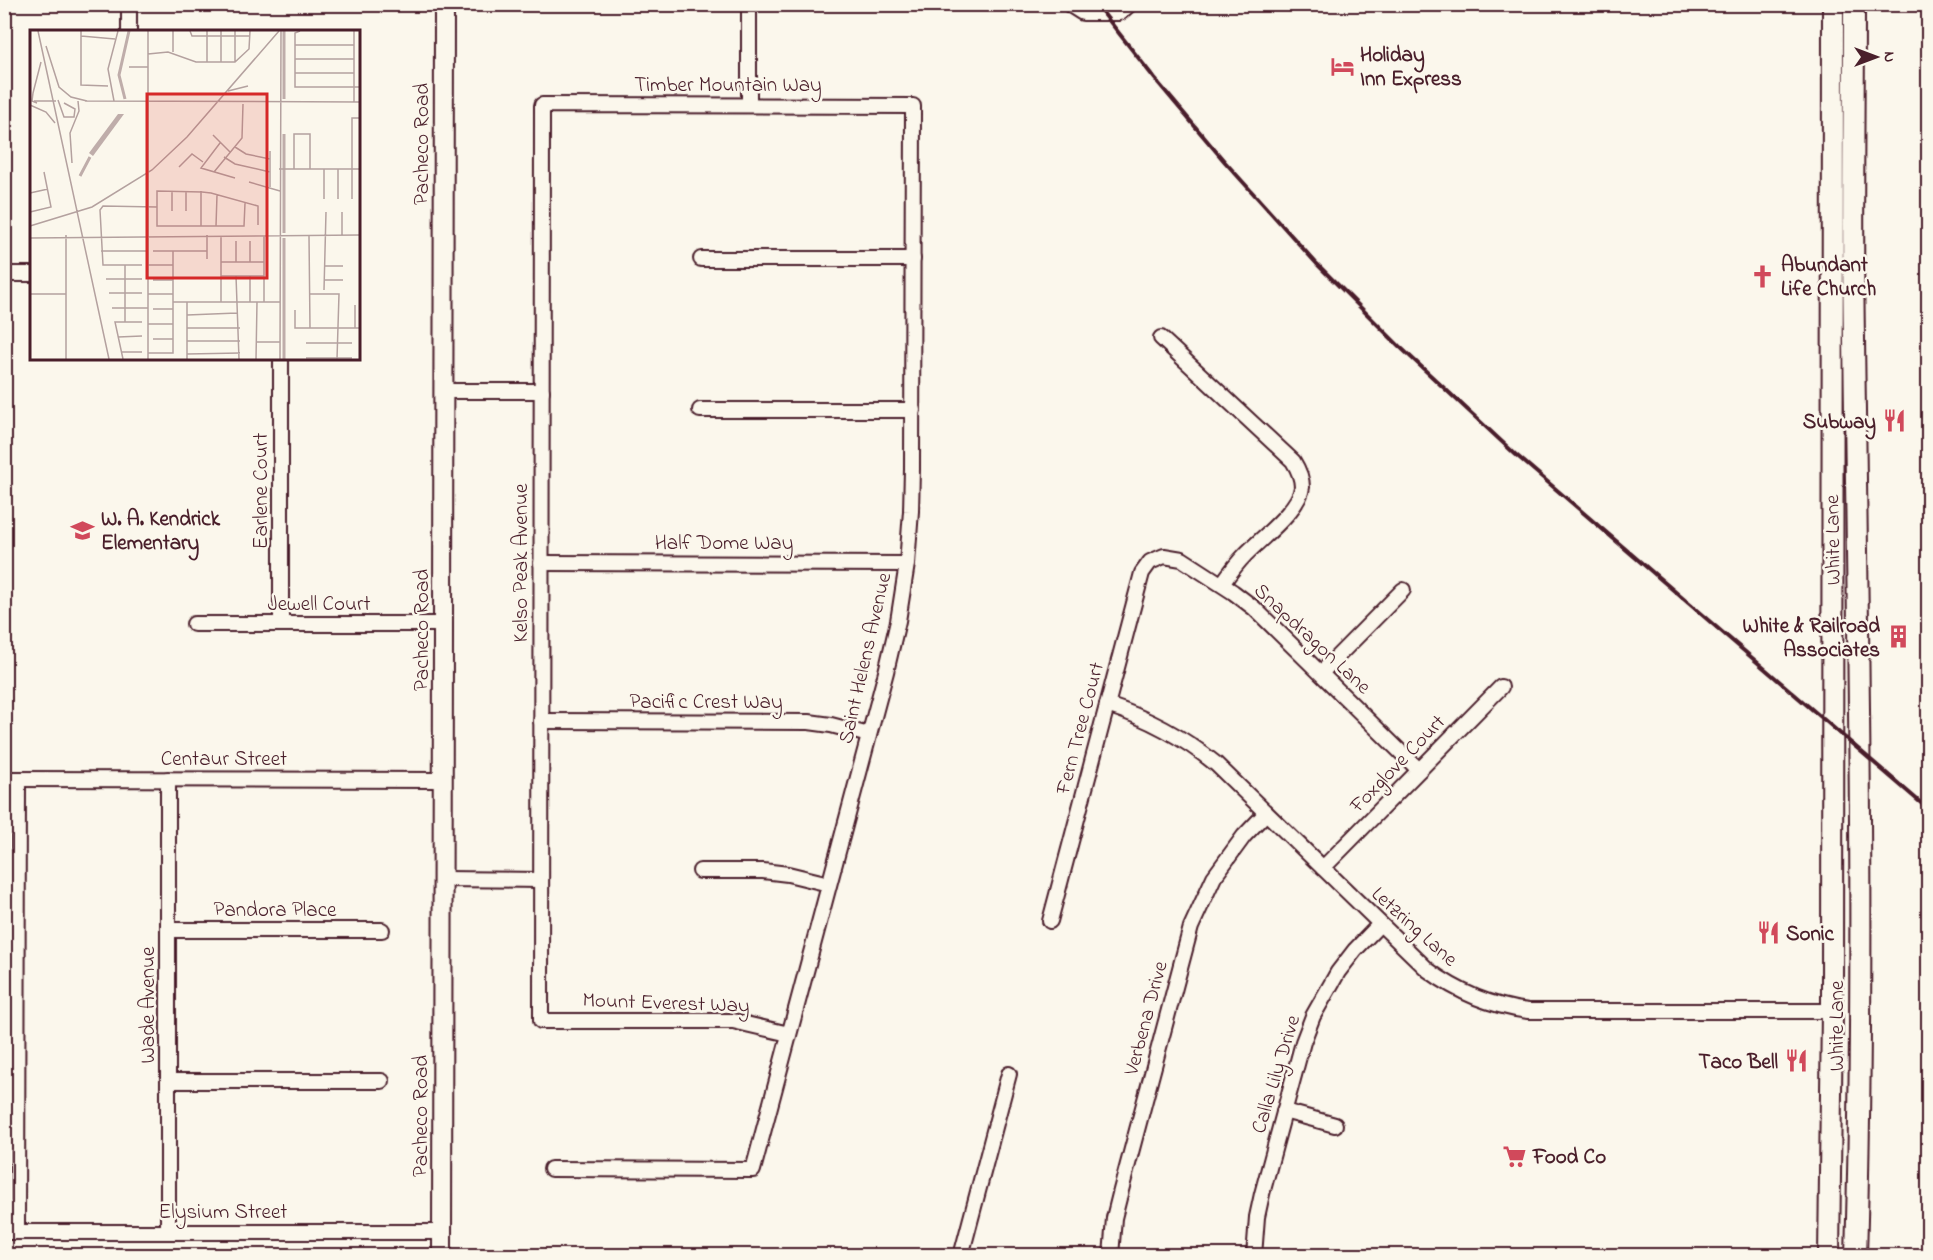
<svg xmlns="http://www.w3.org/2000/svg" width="1933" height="1260" font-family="'Indie Flower',sans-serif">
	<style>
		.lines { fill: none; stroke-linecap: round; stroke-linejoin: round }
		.minor-casing { stroke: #4a1f2b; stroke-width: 18 }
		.tertiary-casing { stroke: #4a1f2b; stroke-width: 22 }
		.secondary-casing { stroke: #4a1f2b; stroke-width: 24 }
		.minor { stroke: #fbf7ec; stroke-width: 14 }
		.tertiary { stroke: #fbf7ec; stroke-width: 18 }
		.secondary { stroke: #fbf7ec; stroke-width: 20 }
		.rail { stroke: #4a1f2b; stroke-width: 4 }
		.labels { text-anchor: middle; stroke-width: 5; stroke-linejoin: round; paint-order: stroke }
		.poi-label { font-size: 21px; font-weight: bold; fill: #4a1f2b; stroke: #fbf7ec; text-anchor: start }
		.street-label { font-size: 21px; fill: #4a1f2b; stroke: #fbf7ec }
		.inset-river { fill: none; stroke: #bfadaa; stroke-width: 3 }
		.inset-road { fill: none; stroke: #b4a19f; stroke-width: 1.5 }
		.view { fill: #d62828; fill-opacity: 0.15; stroke: #d62828; stroke-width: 3 }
		.inset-edge { fill: none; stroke: #4a1f2b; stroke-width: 3 }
	</style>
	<rect width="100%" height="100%" fill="#fbf7ec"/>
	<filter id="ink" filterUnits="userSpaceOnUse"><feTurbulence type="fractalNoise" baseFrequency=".0167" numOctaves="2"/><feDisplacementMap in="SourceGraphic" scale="12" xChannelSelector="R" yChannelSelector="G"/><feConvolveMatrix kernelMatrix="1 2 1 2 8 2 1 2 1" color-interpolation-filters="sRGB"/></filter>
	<g filter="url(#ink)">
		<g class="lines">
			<defs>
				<g id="minor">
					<polyline points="129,4 129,32"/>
					<polyline points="749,105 749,4"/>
					<polyline points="701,259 913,259"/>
					<polyline points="4,274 32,274"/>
					<path d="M1161 338 1293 461C1298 469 1302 478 1302 487 1300 509 1260 539 1245 555 1236 564 1229 574 1222 584"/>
					<polyline points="444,391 542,391"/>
					<polyline points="700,410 913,410"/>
					<polyline points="541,563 907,564"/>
					<polyline points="194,624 443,624"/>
					<polyline points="281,624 281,358"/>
					<polyline points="1321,673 1403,590"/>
					<path d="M1107 705C1148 718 1183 737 1216 764L1428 970C1459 993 1490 1006 1528 1011H1832"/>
					<polyline points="541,721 809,722 831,725 869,735"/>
					<polyline points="4,779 443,780"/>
					<polyline points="1323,868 1501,687"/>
					<polyline points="700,871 763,871 788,874 829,884"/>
					<polyline points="443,879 541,880"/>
					<polyline points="1050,921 1142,573 1150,562 1164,556 1182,559 1233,592 1254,608 1419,770"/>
					<polyline points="168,930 382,930"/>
					<polyline points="168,1081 382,1081"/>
					<polyline points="1284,1111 1335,1125"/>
					<polyline points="551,1169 753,1170 886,672 898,621 907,564 911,511 912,469 913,106 542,105 541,1021 733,1021 789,1034"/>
					<polyline points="4,1232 442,1232"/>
					<polyline points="17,1232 18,779"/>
					<polyline points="168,1232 168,779"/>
					<polyline points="961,1256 1009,1074"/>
					<polyline points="1111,1256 1114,1218 1120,1194 1191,927 1214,877 1244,836 1266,813"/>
					<polyline points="1254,1256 1257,1217 1262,1194 1303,1042 1313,1016 1338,972 1355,950 1380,924"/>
				</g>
				<g id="tertiary">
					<polyline points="1072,4 1083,11 1119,11 1127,4"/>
					<polyline points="442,1256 444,4"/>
				</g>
				<g id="secondary">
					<path d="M1854 4C1854 116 1852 227 1854 338 1858 644 1865 950 1856 1256"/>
					<polyline points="1829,1256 1832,1011 1833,4"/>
				</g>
			</defs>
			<use href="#minor" class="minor-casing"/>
			<use href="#tertiary" class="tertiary-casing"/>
			<use href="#secondary" class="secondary-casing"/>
			<use href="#minor" class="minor"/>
			<use href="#tertiary" class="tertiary"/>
			<use href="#secondary" class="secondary"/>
			<polyline class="rail" points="1096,4 1155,79 1225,162 1317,264 1399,346 1515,454 1928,809"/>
		</g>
	</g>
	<defs>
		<symbol id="hotel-bare" viewBox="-9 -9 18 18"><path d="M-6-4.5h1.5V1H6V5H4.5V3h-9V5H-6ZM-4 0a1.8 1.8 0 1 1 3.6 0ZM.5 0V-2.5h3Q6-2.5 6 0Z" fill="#d1495b" stroke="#fbf7ec" stroke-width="2.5" paint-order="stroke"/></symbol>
		<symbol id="church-bare" viewBox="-9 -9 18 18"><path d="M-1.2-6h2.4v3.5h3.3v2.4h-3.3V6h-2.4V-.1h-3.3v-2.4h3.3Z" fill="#d1495b" stroke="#fbf7ec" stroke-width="2.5" paint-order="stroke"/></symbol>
		<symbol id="restaurant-bare" viewBox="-9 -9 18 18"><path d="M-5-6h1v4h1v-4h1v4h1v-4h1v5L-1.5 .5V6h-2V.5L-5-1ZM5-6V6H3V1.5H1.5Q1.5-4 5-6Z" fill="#d1495b" stroke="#fbf7ec" stroke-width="2.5" paint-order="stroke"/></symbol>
		<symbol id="school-bare" viewBox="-9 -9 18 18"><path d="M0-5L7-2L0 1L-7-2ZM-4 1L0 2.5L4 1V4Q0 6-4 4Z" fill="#d1495b" stroke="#fbf7ec" stroke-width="2.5" paint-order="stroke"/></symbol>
		<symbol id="building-bare" viewBox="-9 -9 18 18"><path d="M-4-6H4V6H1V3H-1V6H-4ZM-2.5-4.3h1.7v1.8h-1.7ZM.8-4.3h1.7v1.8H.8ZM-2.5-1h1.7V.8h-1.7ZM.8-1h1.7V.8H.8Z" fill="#d1495b" stroke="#fbf7ec" stroke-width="2.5" paint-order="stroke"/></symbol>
		<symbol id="supermarket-bare" viewBox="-9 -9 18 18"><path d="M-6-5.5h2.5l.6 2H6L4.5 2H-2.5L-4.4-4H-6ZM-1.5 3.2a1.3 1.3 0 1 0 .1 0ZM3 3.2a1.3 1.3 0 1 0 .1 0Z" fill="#d1495b" stroke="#fbf7ec" stroke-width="2.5" paint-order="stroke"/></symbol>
	</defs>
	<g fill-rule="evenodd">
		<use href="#hotel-bare" x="1326" y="50" width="33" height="33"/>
		<use href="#church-bare" x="1746" y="260" width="33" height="33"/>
		<use href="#restaurant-bare" x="1878" y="404" width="33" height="33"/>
		<use href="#school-bare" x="66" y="514" width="33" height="33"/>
		<use href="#building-bare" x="1882" y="620" width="33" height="33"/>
		<use href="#restaurant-bare" x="1752" y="916" width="33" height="33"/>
		<use href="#restaurant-bare" x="1780" y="1044" width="33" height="33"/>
		<use href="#supermarket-bare" x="1498" y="1140" width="33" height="33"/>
	</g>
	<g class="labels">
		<g class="poi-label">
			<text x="1360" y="61">Holiday<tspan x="1360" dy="24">Inn Express</tspan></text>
			<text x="1781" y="271">Abundant<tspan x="1781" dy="24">Life Church</tspan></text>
			<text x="1876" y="428" text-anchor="end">Subway</text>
			<text x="101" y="525">W. A. Kendrick<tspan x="101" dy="24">Elementary</tspan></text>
			<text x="1880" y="632" text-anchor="end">White &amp; Railroad<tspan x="1880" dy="24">Associates</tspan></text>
			<text x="1786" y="940">Sonic</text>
			<text x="1778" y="1068" text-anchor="end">Taco Bell</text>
			<text x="1533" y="1163">Food Co</text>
		</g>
		<g class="street-label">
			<text x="728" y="91">Timber Mountain Way</text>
			<text transform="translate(421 144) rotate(-90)" y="7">Pacheco Road</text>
			<text transform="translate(260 491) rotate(-90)" y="7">Earlene Court</text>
			<text transform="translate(1832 540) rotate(-91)" y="7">White Lane</text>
			<text x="724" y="549">Half Dome Way</text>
			<text transform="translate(520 563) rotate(-90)" y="7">Kelso Peak Avenue</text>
			<text x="319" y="610">Jewell Court</text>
			<text transform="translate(421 630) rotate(-90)" y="7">Pacheco Road</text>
			<text transform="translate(1313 638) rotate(43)" y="7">Snapdragon Lane</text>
			<text transform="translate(864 658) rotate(-77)" y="7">Saint Helens Avenue</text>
			<text x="706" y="708">Pacific Crest Way</text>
			<text transform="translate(1079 728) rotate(-75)" y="7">Fern Tree Court</text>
			<text x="224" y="765">Centaur Street</text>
			<text transform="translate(1397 763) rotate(-46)" y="7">Foxglove Court</text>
			<text x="275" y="916">Pandora Place</text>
			<text transform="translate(1415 926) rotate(42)" y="7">Letzring Lane</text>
			<text transform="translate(666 1002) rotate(2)" y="7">Mount Everest Way</text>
			<text transform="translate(147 1005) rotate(-90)" y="7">Wade Avenue</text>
			<text transform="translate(1145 1018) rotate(-75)" y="7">Verbena Drive</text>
			<text transform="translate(1836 1026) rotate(-90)" y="7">White Lane</text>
			<text transform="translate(1275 1074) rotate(-73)" y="7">Calla Lily Drive</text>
			<text transform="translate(420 1116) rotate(-90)" y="7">Pacheco Road</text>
			<text x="223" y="1218">Elysium Street</text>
		</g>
	</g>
	<g transform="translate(30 30)">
		<rect width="330" height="330" fill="#fbf7ec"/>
		<path d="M88 84H94L63 126 59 123Z" fill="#bfadaa"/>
		<path class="inset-river" d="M254 1V69M95 69 89 45 99 1M50 146 60 127M254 203V104M254 208V329"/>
		<path class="inset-road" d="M8 1 79 329M51 1V55L78 56M160 1 162 6H220M270 1 265 3V57H330M51 6 85 9M265 15H324M16 16 29 57 41 67 57 71M143 22V1M118 24 138 22 166 32H205L219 19 220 1M265 29H324M177 32V1M191 32V1M205 32V1M99 37H118M265 43H324M198 61 218 56M28 70 34 87H44L45 79 34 73M4 71H26M55 71 330 72M84 71 78 39 88 1M324 72V1M7 73 2 71 3 63 11 32M0 75 16 82 25 93M183 105 200 122M190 113 171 138 205 148M205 117 216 124 240 129M194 127 205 134 240 142M42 133 40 103 49 81 48 71M149 137 162 124 173 132M249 139H330M264 139V104H280V139M294 139V169M308 139V169M184 142 212 108 213 74M219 152 250 161M240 157V121M0 163 18 159M322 169V88H330M215 173 214 196H127V161L172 162 181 163 228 176V195M142 181V161M156 181V161M0 182 21 177 14 142M312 182V205M0 196 62 177 122 140 157 107 249 1M171 196V161M186 196 187 165M36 205V329M279 206 280 298M0 208 330 205M71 221H118M123 221H177M177 229V205M191 232H234M206 232V211M220 232V211M95 235V292M112 235H73L70 180 73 176 127 177M118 235H143M294 236H313M191 246H234M206 246 209 329M76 249H112M123 250H143M294 250H313M294 260 296 182M79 263H112M0 264H36M118 264H143M280 264H309L307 329M143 272H250M191 272V206M220 272V246M234 272V206M82 278H118M123 279H143M265 280V298H330M157 285 207 283M118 294H143M157 298H210M325 298V275M88 307 112 306M123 309H143M157 311H210M226 312H250M276 313H322M92 322H112M118 323H143V221M157 324 210 323M276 328H322M93 329 85 292H112M118 329V1M157 329V272M226 329 227 272M250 329 251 1"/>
		<path class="view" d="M117 64H237V248H117Z"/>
		<rect width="330" height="330" class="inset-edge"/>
	</g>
	<rect width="1933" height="1260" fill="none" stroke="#fbf7ec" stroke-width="24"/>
	<rect x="12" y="12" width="1909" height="1236" fill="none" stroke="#4a1f2b" stroke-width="2" filter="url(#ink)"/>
	<g transform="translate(1876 57) rotate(90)" stroke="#fbf7ec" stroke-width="4.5" paint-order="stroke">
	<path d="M0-4.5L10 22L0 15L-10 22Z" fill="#4a1f2b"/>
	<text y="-9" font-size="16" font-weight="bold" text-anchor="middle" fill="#4a1f2b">N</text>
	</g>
</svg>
